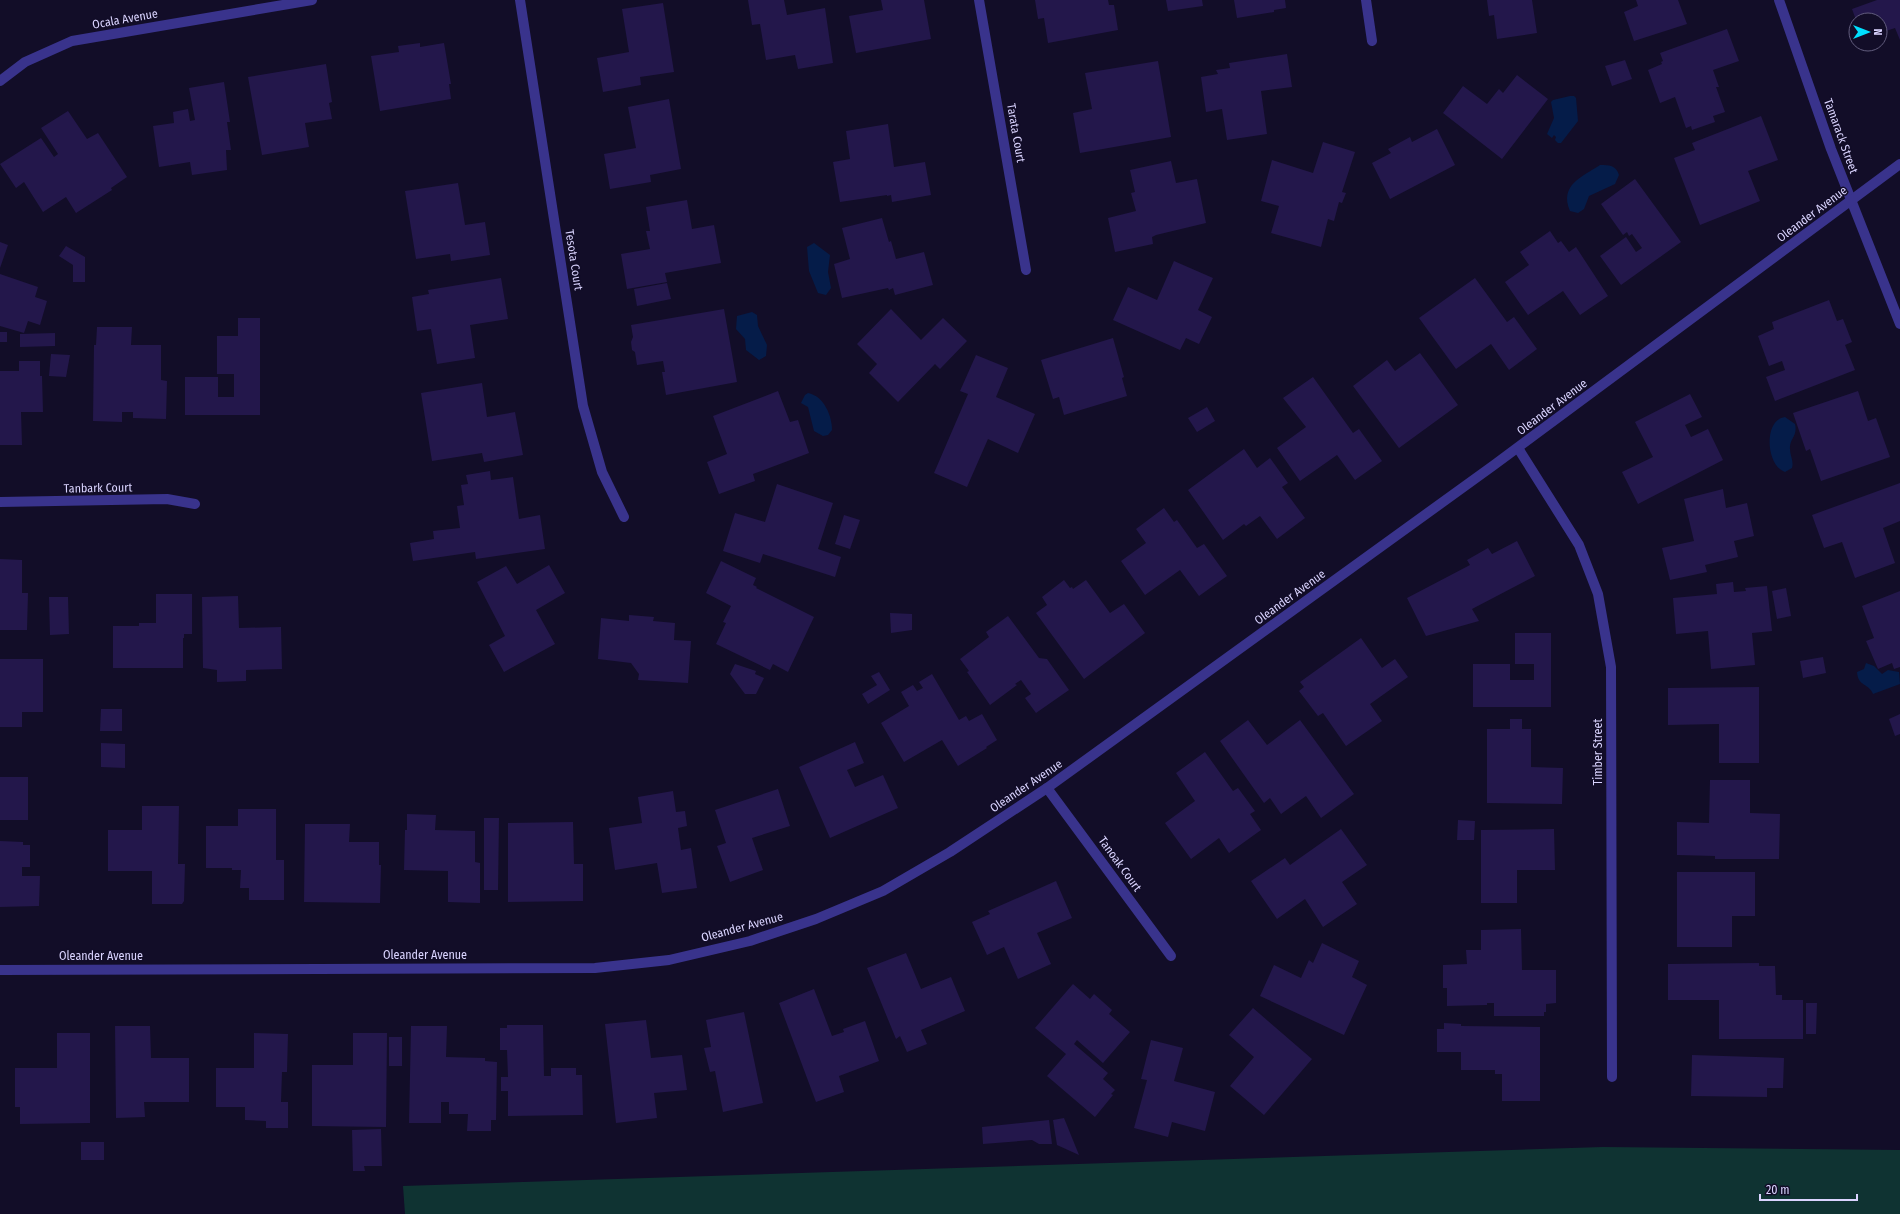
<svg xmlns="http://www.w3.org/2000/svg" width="1900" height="1214" font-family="'Fira Sans Condensed',sans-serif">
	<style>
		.green { fill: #0f3332 }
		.water { fill: #051c49 }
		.building { fill: #23174b }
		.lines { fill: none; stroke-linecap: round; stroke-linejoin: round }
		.minor { stroke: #39338c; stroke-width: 10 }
		.tertiary { stroke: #39338c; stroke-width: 10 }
		.labels { text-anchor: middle; stroke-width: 3; stroke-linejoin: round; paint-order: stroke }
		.street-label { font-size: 12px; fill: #dad4ff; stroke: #120d28 }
	</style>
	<rect width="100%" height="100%" fill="#120d28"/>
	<polygon class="green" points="1603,1147 1900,1150 1900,1214 405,1214 403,1186"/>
	<g class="water">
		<polygon points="1570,96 1574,96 1576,98 1578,121 1561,143 1558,143 1555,140 1556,137 1554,135 1552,138 1547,134 1554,118 1551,102 1553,100"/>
		<path d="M1600 165C1609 165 1616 165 1619 175L1615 184 1589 196 1584 209 1578 213 1570 211C1559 185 1582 177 1600 165Z"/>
		<polygon points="814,243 830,255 828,272 831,288 826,295 818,293 809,271 807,247"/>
		<polygon points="752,312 757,315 758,326 767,345 766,356 759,360 746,350 745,339 736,329 737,316"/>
		<path d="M808 393C824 396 832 416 832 430L828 435 823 436 814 431 808 407 801 403 805 395Z"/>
		<path d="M1785 417 1795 424C1798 436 1789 439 1790 449 1790 456 1794 461 1792 468L1785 472C1766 466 1763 420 1785 417Z"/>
		<path d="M1866 663 1874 666 1882 674 1888 670 1899 672 1900 684 1873 694C1869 683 1858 687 1857 672L1864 669Z"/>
	</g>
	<g class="building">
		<polygon points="748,0 784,0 787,15 825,8 833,63 798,69 795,55 766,60 760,24 752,25"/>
		<polygon points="881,0 924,0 931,39 856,53 849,16 883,10"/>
		<polygon points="1035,0 1108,0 1109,5 1114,5 1118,30 1048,43 1044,18 1038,19"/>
		<polygon points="1166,0 1202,0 1203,6 1168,11"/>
		<polygon points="1234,0 1285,0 1286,8 1274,10 1274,12 1237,18"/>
		<polygon points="1487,0 1532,0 1537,33 1497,39 1494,15 1489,16"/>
		<polygon points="1636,0 1678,0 1687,24 1634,41 1624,12 1638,6"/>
		<polygon points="1877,0 1900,0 1900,40 1895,28 1880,33 1880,20 1856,20 1852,9"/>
		<polygon points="663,3 674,72 640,77 641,85 603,92 597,58 629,52 622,9"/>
		<polygon points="1727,29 1739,61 1713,70 1719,87 1716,87 1725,112 1713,116 1715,122 1692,130 1691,126 1686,128 1675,97 1660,103 1648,70 1662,64 1661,62 1663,61 1660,53"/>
		<polygon points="420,43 420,47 444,43 451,84 449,84 451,99 380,111 371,56 399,52 398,46"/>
		<polygon points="1287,54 1292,87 1261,91 1267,134 1227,140 1222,109 1206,112 1201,77 1218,74 1216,70 1230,68 1229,63"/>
		<polygon points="1625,60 1632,79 1612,86 1605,66"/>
		<polygon points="1158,61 1171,137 1080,153 1073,113 1092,109 1085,73"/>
		<polygon points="326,64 332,102 329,103 332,119 305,123 309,147 262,155 248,77"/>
		<polygon points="1517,75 1548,99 1502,159 1443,113 1463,86 1487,104 1499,89 1503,93"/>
		<polygon points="224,82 230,122 227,122 231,150 226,150 227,170 192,175 190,162 159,167 153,126 174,123 173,112 188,109 190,121 195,120 189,88"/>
		<polygon points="669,99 681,169 650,175 651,182 610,189 604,154 636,148 628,107"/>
		<polygon points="68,111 87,139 98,133 127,177 111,188 112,190 76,213 66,197 43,212 24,182 16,188 0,164 41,138 54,157 58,154 41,128"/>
		<polygon points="1761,116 1778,160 1748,171 1760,201 1700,225 1674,158 1695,150 1692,143"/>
		<polygon points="888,124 894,167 925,162 931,195 892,202 891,195 887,196 887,195 840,202 833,162 850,159 846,131"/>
		<polygon points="1437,129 1455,165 1390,199 1372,163 1391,153 1388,149 1410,137 1412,142"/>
		<polygon points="1323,142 1355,152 1342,192 1346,193 1342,203 1339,202 1334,221 1328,219 1321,247 1271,233 1279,206 1261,201 1272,160 1313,173"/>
		<polygon points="1171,161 1176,183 1197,179 1206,223 1156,235 1152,237 1153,244 1115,252 1108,218 1136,211 1131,193 1135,192 1130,170"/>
		<polygon points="1635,179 1681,242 1621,285 1600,256 1626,237 1636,252 1642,248 1632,234 1629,236 1627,232 1623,235 1601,204"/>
		<polygon points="458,183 465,225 485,222 490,255 451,261 450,254 416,259 405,191"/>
		<polygon points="687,200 692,229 714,225 721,263 665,273 667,282 627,289 621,254 650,249 646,231 650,231 646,207"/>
		<polygon points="882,218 889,242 891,241 896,259 924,252 933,285 895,295 893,288 889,290 888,288 842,298 834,264 850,259 842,228"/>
		<polygon points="1550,231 1558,243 1561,241 1569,252 1576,247 1608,296 1580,315 1563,291 1528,315 1505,282 1529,265 1520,252"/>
		<polygon points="0,242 8,245 0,268"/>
		<polygon points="66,246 85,257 85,282 73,282 73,265 59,256"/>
		<polygon points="1174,261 1213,278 1198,310 1212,317 1199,344 1186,338 1180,350 1113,320 1128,287 1157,300"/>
		<polygon points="0,274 38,287 35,297 47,301 40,325 28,321 24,333 0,326"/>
		<polygon points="501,278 508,319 470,325 475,358 437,364 431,329 417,331 412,297 429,294 428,290"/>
		<polygon points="1475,278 1507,322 1514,317 1537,349 1509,370 1491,344 1456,369 1419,318"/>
		<polygon points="667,283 671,299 637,306 634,289"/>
		<polygon points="1829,300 1837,321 1843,319 1852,342 1845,345 1855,370 1775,401 1766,377 1785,370 1782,361 1769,366 1758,336 1774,329 1772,322"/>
		<polygon points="724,309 737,382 666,395 662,372 665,372 663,361 637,365 635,352 632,350 631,342 633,337 631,325"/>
		<polygon points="891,309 921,340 943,318 967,341 940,369 935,364 898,402 869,373 877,364 857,344"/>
		<polygon points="238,318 260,318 260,415 185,415 185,377 218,377 218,397 234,397 234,374 217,374 217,336 238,336"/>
		<polygon points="97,327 132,327 131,345 161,345 161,380 167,381 166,419 133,418 133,412 122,412 122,422 93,421 94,345 96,345"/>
		<rect x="0" y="332" width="7" height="10"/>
		<polygon points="55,333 55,346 20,347 20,334"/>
		<polygon points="1113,338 1124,377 1122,378 1127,396 1064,415 1059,397 1053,399 1041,360"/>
		<polygon points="1420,353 1458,405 1399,448 1353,386 1387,360 1395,371"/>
		<polygon points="51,354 70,355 66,377 49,376"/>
		<polygon points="976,355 1008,368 996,397 1035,414 1018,453 988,439 967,487 934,473 968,394 960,391"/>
		<polygon points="19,361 40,361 40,376 42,376 43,412 21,412 22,445 0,445 0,371 19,371"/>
		<polygon points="1313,377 1353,433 1359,429 1382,461 1355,480 1337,455 1300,481 1277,448 1306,427 1283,398"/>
		<polygon points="482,383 487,417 515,412 523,455 484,462 482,453 432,461 421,393"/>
		<polygon points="778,391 790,422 798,420 809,453 753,474 755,481 719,494 707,462 727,454 713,416"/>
		<polygon points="1858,391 1868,421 1876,418 1890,457 1821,481 1810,449 1806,451 1793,413"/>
		<polygon points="1690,394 1702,417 1685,425 1691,437 1708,429 1723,460 1638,504 1622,472 1653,457 1635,422"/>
		<polygon points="1207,407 1215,421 1197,432 1188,418"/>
		<polygon points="1244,449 1257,468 1270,458 1288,483 1282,487 1305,518 1277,539 1260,516 1246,526 1244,524 1223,540 1188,490"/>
		<polygon points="490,471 491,480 513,477 519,519 540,515 545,549 476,559 475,552 413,561 410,543 434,539 433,531 460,528 457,506 464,505 461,485 468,484 466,475"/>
		<polygon points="1900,483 1900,521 1883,528 1895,563 1855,578 1842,542 1824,548 1812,515"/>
		<polygon points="777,484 833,503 818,549 841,557 835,577 763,554 760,563 723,551 735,513 765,522"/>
		<polygon points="1723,489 1726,508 1747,503 1754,536 1734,541 1738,557 1705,565 1707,572 1670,580 1662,548 1694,541 1684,499"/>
		<polygon points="1164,508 1174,522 1177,520 1197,548 1204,544 1227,576 1199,596 1180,570 1145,595 1121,561 1146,543 1136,529"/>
		<polygon points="844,515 860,520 850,549 835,544"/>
		<polygon points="1517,541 1535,576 1472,609 1479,621 1426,636 1407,598 1470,565 1467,560 1488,548 1492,554"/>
		<polygon points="0,559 22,560 22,593 28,593 27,630 0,630"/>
		<polygon points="721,561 756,578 753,585 757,587 756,588 814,617 788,672 773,664 770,670 716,644 726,623 723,622 731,606 706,593"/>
		<polygon points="549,565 565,593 536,610 555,644 504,672 489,645 505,636 477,582 506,566 517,584"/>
		<polygon points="1064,580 1070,588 1072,587 1073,589 1086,580 1110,613 1124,604 1145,633 1084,679 1036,613 1047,605 1042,597"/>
		<polygon points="1733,582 1734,592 1746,591 1745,588 1767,586 1772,631 1752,633 1755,665 1711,669 1708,631 1676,634 1673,598 1717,594 1716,584"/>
		<polygon points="1786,588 1791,616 1777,619 1772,591"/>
		<polygon points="1900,591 1900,667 1894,669 1892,663 1878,669 1866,641 1874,638 1862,606"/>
		<polygon points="156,594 192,594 192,634 184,634 184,638 183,638 183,668 113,668 113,626 139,626 139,623 156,623"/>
		<polygon points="238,596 239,628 281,627 282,669 246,670 246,681 217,682 217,670 203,668 202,597"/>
		<polygon points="49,597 68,597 69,634 50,635"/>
		<polygon points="890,613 912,614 912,630 891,633"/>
		<polygon points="629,615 654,617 653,621 675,623 674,640 691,641 688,683 638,680 639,674 631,663 598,659 601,618 629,621"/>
		<polygon points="1008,616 1039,658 1047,659 1069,690 1036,713 1025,698 1031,694 1021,680 1015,684 1017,685 990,705 967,672 969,671 960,659 989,637 986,632"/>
		<polygon points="1515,633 1551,633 1551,707 1473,707 1473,664 1510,664 1510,680 1534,680 1534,664 1515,664"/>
		<polygon points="1361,638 1382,668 1395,659 1408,677 1370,704 1382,721 1346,746 1323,713 1318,716 1299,691 1304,687 1300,682"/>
		<polygon points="1823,657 1826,673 1803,678 1800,661"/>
		<polygon points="0,659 43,659 43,712 22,712 22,727 0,727"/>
		<polygon points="735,664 756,671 755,674 764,678 756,694 745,694 730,674"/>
		<polygon points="879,672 890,690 868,704 862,694 877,685 871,676"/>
		<polygon points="932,674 959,720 966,716 969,721 982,714 997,740 986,747 987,748 958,766 942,740 904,762 881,723 909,706 901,692 913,685 917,691 923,688 919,682"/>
		<polygon points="1759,687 1759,763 1719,763 1719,724 1668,725 1668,688"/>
		<polygon points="101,709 122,709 122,731 100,731"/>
		<polygon points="1900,714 1900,734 1895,736 1889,719"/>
		<polygon points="1510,719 1522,719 1522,729 1531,729 1531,767 1563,768 1562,804 1487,803 1487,729 1510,729"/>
		<polygon points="1248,720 1267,745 1300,720 1354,794 1321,818 1306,796 1281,814 1270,798 1264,803 1220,741"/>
		<polygon points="855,742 864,763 847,770 855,787 883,775 898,808 830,838 799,767"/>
		<polygon points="101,743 125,744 125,768 101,767"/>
		<polygon points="1205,752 1233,791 1238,788 1255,811 1250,814 1261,830 1229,853 1219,838 1191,859 1165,823 1195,801 1176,773"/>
		<rect x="0" y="777" width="28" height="43"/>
		<polygon points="1710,780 1750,780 1750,813 1780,814 1779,859 1715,859 1715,856 1677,855 1677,822 1709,823"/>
		<polygon points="778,789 790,826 752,838 763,870 730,882 717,846 726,843 715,810"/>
		<polygon points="673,791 676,812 685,811 687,826 678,828 681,850 691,848 697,888 662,893 657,863 615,870 609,828 642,823 638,797"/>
		<polygon points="142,806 179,806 178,864 185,864 184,901 182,904 152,904 152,871 108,871 108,830 142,830"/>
		<polygon points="238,809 276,809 276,860 284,860 284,900 249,900 249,888 240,888 241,870 232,870 232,868 206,868 206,826 238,826"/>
		<polygon points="407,814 436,815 435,830 475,831 475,862 480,863 480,903 448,902 448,871 404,870 405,830 407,830"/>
		<polygon points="484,818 499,818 498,890 484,890"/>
		<polygon points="1458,820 1475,821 1474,840 1457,840"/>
		<polygon points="573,822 574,864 583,864 583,901 508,902 508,823"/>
		<polygon points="305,824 350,824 349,842 379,842 379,865 381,865 380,903 304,902"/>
		<polygon points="1341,829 1367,865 1342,882 1357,904 1323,927 1305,899 1277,919 1251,881 1285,858 1290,865"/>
		<polygon points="1554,829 1555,870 1517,870 1517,903 1481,903 1481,830"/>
		<polygon points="0,841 23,842 23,845 30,845 30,867 22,867 22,876 40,876 39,906 0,907"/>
		<polygon points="1677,872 1755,872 1755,916 1732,916 1732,947 1677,947"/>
		<polygon points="1056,881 1072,918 1037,933 1051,964 1018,979 1004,947 987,955 972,922 990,914 988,911"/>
		<polygon points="1521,929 1522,970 1556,970 1556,1003 1546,1004 1546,1012 1544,1012 1544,1016 1494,1016 1494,1003 1487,1003 1487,1005 1447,1006 1447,988 1443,988 1443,965 1467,964 1466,950 1481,950 1481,930"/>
		<polygon points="1322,943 1359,961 1352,977 1367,985 1344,1035 1260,996 1274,965 1301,978 1309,960 1313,963"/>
		<polygon points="906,953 921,989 951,977 965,1011 921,1030 927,1044 907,1052 900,1036 896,1039 867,968"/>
		<polygon points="1759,963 1759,966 1775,966 1776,995 1782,995 1782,1000 1803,1000 1803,1039 1719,1039 1719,1000 1668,1000 1668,964"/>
		<polygon points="1073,984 1090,999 1094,994 1112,1010 1109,1014 1130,1032 1103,1063 1077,1040 1074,1044 1108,1073 1103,1079 1115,1090 1111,1094 1113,1095 1095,1117 1047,1076 1066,1054 1035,1028"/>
		<polygon points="814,989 832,1036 844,1032 843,1029 865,1021 879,1061 839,1076 844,1092 816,1102 779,1003"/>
		<polygon points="1806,1003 1817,1003 1816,1034 1806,1034"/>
		<polygon points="1253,1008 1312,1059 1264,1115 1230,1086 1254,1057 1229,1035"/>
		<polygon points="744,1012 763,1103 723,1112 715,1071 710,1072 704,1048 711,1047 706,1020"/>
		<polygon points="646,1020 651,1058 682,1055 687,1090 654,1093 657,1118 616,1123 605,1024"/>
		<polygon points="1444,1023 1461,1024 1461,1026 1540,1027 1540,1101 1502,1101 1502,1074 1495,1074 1495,1070 1461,1070 1461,1052 1437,1052 1437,1029 1444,1029"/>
		<polygon points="507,1025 543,1025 544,1076 551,1076 551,1068 576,1068 576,1075 582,1075 583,1115 508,1116 508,1091 501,1091 501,1077 508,1077 507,1050 500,1050 500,1028 507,1028"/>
		<polygon points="115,1026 150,1026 151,1058 189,1058 189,1102 144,1102 145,1117 116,1118"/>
		<polygon points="411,1026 447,1026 446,1057 485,1058 485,1061 497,1062 496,1120 491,1120 491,1131 467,1131 468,1114 449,1114 449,1102 441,1102 441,1123 409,1123"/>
		<polygon points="57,1033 90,1033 90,1123 20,1124 20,1107 15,1107 15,1068 57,1068"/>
		<polygon points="254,1033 288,1034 287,1072 282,1072 281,1102 288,1102 288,1128 266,1128 266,1121 245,1120 245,1107 216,1107 216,1068 254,1068"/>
		<polygon points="353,1033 387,1033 386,1127 312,1126 312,1065 353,1065"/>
		<rect x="389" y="1037" width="13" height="29"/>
		<polygon points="1151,1040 1183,1048 1174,1081 1215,1092 1205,1131 1172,1122 1168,1137 1134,1128 1147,1080 1141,1079"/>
		<polygon points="1692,1055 1784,1058 1783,1088 1767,1088 1767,1097 1691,1096"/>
		<polygon points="1064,1118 1079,1155 1057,1145 1053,1120"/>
		<polygon points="1049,1120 1052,1144 1039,1144 1032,1140 983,1144 982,1127"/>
		<polygon points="381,1129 382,1166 364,1166 365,1171 353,1171 352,1130"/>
		<rect x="81" y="1142" width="23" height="18"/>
	</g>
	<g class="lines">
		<g class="minor">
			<polyline points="520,0 583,406 602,472 624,517"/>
			<polyline points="979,0 1026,270"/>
			<polyline points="1366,0 1372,41"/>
			<polyline points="1779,0 1831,149 1900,324"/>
			<polyline points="0,81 25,62 72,41 312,0"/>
			<polyline points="1518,448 1579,545 1598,594 1611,667 1612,1077"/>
			<polyline points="0,502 167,499 195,504"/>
			<polyline points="1047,788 1171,956"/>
		</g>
		<polyline class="tertiary" points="0,970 595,968 669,960 750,941 816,919 883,891 950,852 1047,788 1494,465 1900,164"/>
	</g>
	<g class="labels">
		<g class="street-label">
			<text transform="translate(125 19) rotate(-10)" y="4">Ocala Avenue</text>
			<text transform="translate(1016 133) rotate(80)" y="4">Tarata Court</text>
			<text transform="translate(1841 136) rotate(70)" y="4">Tamarack Street</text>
			<text transform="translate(1812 214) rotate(-37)" y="4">Oleander Avenue</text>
			<text transform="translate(574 260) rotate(81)" y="4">Tesota Court</text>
			<text transform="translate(1552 407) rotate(-37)" y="4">Oleander Avenue</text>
			<text transform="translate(98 488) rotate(-1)" y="4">Tanbark Court</text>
			<text transform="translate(1290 597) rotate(-36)" y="4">Oleander Avenue</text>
			<text transform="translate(1598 752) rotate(-90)" y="4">Timber Street</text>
			<text transform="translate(1026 786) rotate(-34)" y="4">Oleander Avenue</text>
			<text transform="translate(1120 864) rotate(54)" y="4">Tanoak Court</text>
			<text transform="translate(742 927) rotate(-15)" y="4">Oleander Avenue</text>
			<text x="425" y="959">Oleander Avenue</text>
			<text x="101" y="960">Oleander Avenue</text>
		</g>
	</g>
	<g transform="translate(1868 32) rotate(90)"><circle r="19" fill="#120d28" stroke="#625d7e"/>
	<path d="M0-3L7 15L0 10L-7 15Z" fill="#00e0ff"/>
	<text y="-6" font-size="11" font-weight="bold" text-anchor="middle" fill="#dad4ff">N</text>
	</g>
	<path d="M1760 1194v6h97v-6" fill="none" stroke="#dad4ff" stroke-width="2"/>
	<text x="1766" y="1194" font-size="12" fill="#dad4ff" stroke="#120d28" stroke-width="3" paint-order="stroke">20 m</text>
</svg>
